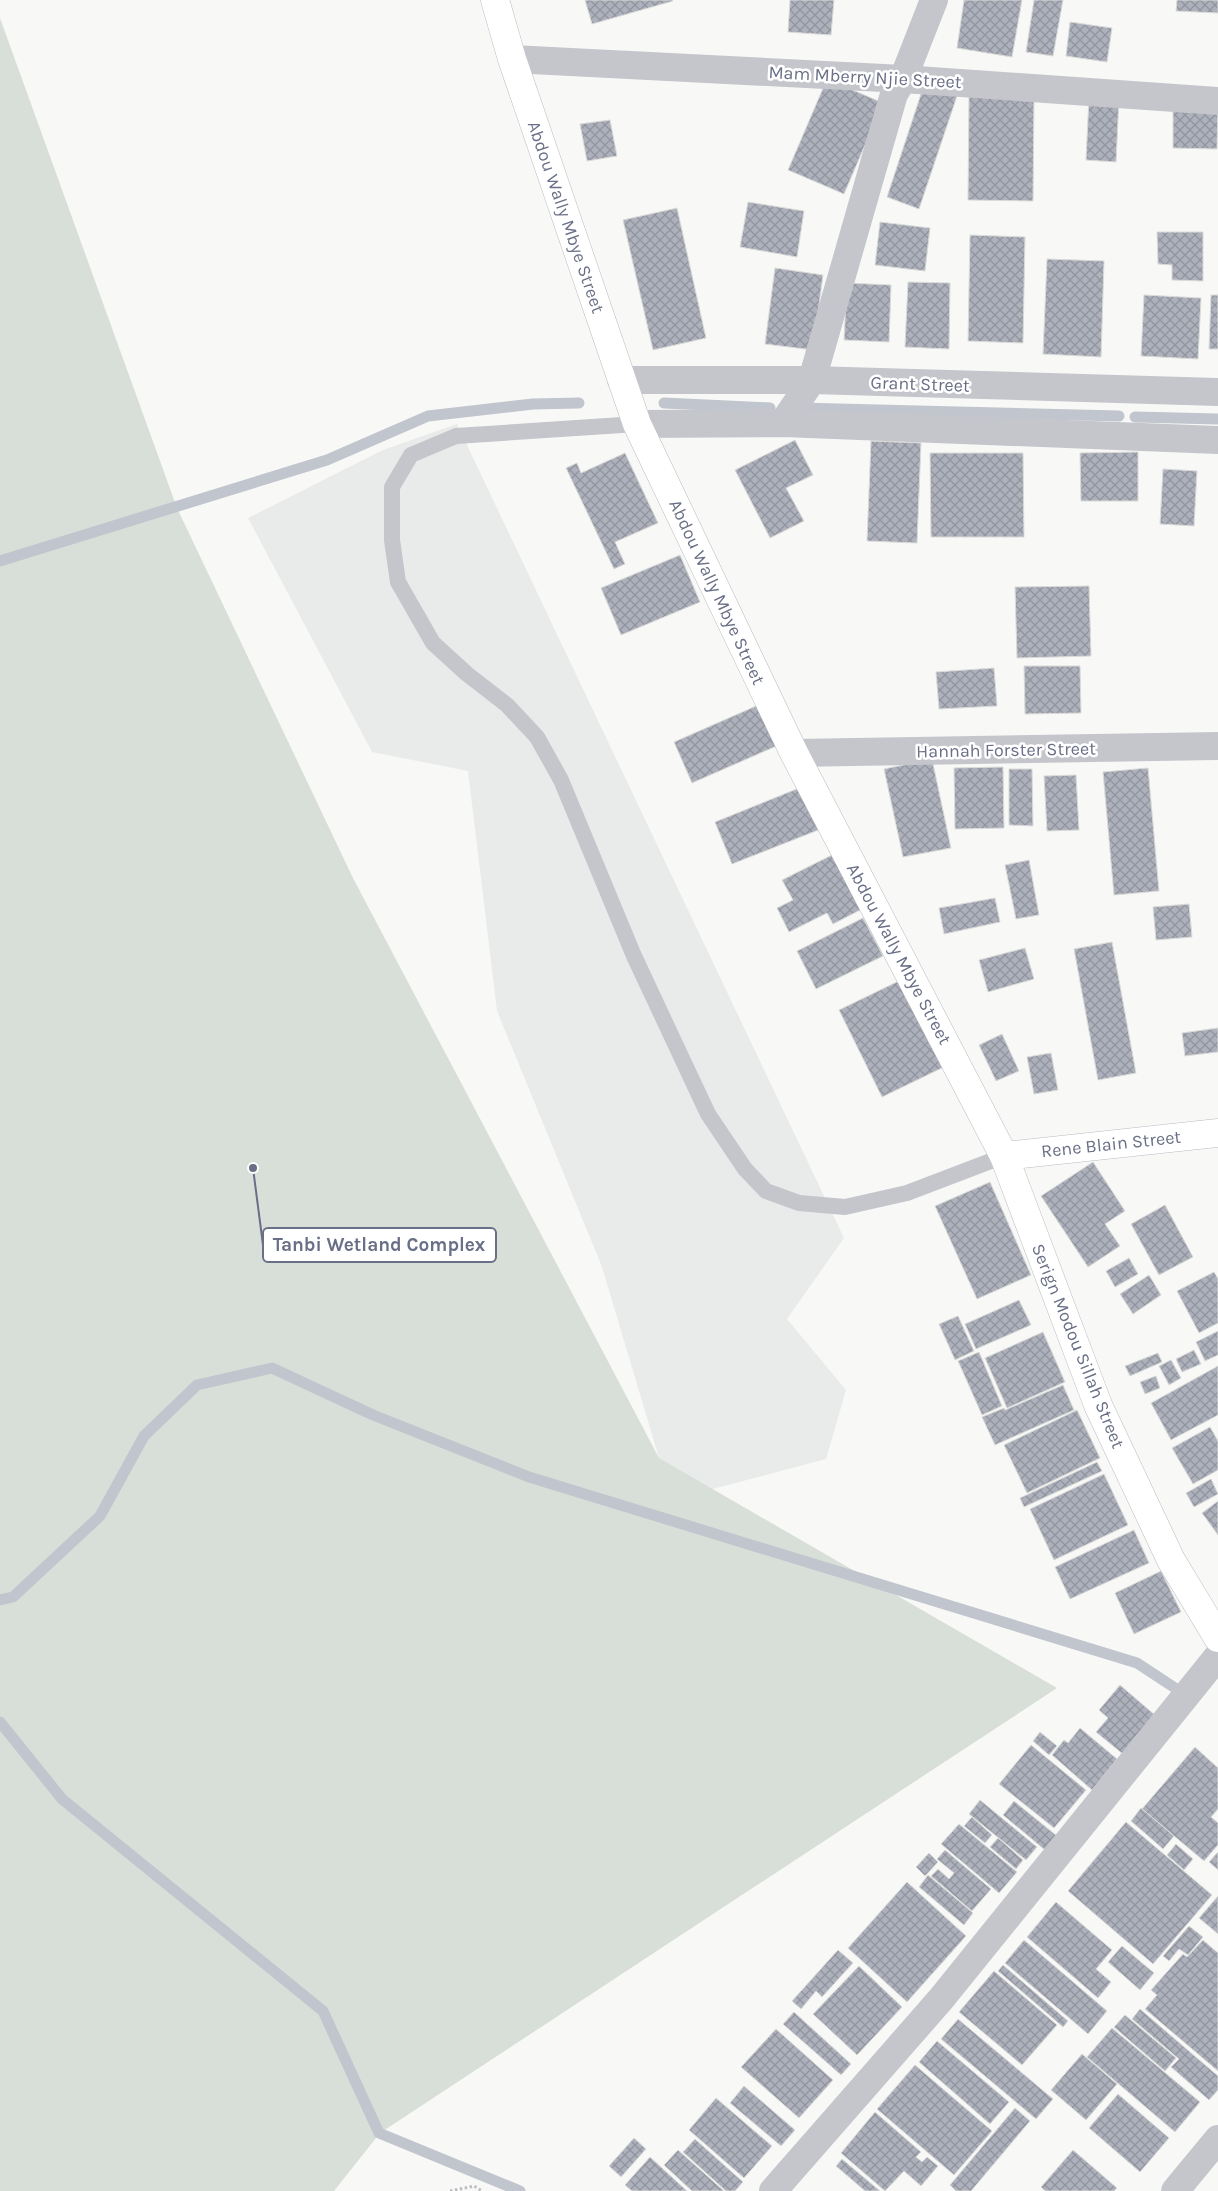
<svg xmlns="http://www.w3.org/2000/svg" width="1218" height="2191" font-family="Karla,sans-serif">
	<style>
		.built { fill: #e9eaea }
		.park { fill: #d8dfd8 }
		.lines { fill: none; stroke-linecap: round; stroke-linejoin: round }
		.stream { stroke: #c1c5cd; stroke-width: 11 }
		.building { fill: url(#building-cross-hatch); stroke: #dadbd9 }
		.secondary-casing { stroke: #babbc2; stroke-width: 29 }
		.path { stroke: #bdbec2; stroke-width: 3; stroke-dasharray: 2.5 2.5; stroke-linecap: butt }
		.lane { stroke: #c5c6cc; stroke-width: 16 }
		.street { stroke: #c5c6cc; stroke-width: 28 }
		.secondary { stroke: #fff; stroke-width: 28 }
		.labels { text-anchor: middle; stroke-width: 5; stroke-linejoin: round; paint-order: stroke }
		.street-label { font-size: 18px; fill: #696f86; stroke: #fff }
		.leader { fill: none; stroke: #696f86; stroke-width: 2 }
		.callout-dot { fill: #696f86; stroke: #fff; stroke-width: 2 }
		.callout { fill: #fff; stroke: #696f86; stroke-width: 2 }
		.callout-label { font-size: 19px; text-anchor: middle; font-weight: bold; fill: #696f86 }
	</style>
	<defs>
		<pattern id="building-cross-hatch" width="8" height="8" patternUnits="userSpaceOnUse" patternTransform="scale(1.25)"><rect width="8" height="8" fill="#adb1bb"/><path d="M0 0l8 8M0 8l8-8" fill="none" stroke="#91949e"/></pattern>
	</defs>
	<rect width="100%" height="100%" fill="#f8f9f7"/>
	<polygon class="built" points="457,424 844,1238 787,1319 846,1390 826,1459 694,1494 659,1458 602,1267 497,1011 468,771 372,752 248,518 383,450"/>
	<polygon class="park" points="0,18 177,508 353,878 659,1458 1057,1688 380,2133 334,2191 0,2191"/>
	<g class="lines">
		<g class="stream">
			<polyline points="664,403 770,408"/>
			<polyline points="799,408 1119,416"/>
			<polyline points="1135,417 1218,419"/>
			<polyline points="0,561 327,460 428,416 533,404 579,403"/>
			<polyline points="0,1600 13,1597 100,1516 144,1436 197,1385 272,1368 373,1415 529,1477 1137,1663 1175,1688"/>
			<polyline points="0,1722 62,1799 323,2011 379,2133 520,2191"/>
		</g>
	</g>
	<g class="building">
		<polygon points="585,0 672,0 673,1 592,24"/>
		<polygon points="790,0 834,0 831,35 788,32"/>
		<polygon points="964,0 1022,0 1012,57 957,48"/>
		<polygon points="1034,0 1063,0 1053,56 1026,52"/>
		<polygon points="1177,0 1218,0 1218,13 1176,11"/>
		<polygon points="1070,22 1112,28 1107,62 1066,56"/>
		<polygon points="827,79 883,103 844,194 788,170"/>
		<polygon points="924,85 957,96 919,209 887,197"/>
		<polygon points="969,96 1034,97 1033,201 968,200"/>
		<polygon points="1089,97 1119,99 1116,162 1086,160"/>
		<polygon points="1173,104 1218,105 1217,149 1173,148"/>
		<polygon points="610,120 617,156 587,161 580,124"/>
		<polygon points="748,202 804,211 797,257 740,247"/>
		<polygon points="677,208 706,338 653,350 623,220"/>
		<polygon points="880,222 930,228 925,271 875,265"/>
		<polygon points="1157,232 1203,232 1203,281 1172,280 1172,265 1158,264"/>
		<polygon points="970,235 1025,237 1023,343 968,341"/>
		<polygon points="1047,259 1104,261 1101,357 1043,354"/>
		<polygon points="775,268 823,275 813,350 765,344"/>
		<polygon points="908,282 950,283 949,349 905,347"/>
		<polygon points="847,283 891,285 889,342 844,340"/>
		<polygon points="1144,295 1201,298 1198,359 1141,356"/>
		<polygon points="1211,295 1218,295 1218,349 1209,349"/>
		<polygon points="795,440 813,475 786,488 804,521 770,538 735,470"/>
		<polygon points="871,441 921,443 917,543 867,541"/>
		<polygon points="1138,452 1138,501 1081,501 1080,453"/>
		<polygon points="625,453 658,523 615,542 625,564 614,569 566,468 577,463 581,473"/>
		<polygon points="930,453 1023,453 1024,537 931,537"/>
		<polygon points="1163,469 1197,471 1194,526 1160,524"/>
		<polygon points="680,555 700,602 621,635 601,588"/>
		<polygon points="1089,586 1091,656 1017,658 1015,587"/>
		<polygon points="1024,666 1080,666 1081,713 1025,714"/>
		<polygon points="994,668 997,706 939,709 936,672"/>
		<polygon points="763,703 781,744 692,783 674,742"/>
		<polygon points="932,759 951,848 903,857 884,769"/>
		<polygon points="1003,767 1004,828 955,829 954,768"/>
		<polygon points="1148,768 1159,891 1114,895 1103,772"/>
		<polygon points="1009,769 1032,769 1033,826 1009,825"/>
		<polygon points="1076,775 1079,830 1047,831 1044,776"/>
		<polygon points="809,784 826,827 732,864 715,822"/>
		<polygon points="836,853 864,908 833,924 827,913 789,932 777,908 793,900 782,880"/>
		<polygon points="1029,860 1039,915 1016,919 1005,865"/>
		<polygon points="995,898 1000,922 944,934 939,908"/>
		<polygon points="1189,904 1192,937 1156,940 1153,907"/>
		<polygon points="863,918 883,956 816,989 797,951"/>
		<polygon points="1112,942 1136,1073 1098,1080 1074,949"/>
		<polygon points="1025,948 1034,979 988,992 979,960"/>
		<polygon points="905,978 948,1065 882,1097 839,1010"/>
		<polygon points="1218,1028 1218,1052 1185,1056 1182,1033"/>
		<polygon points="1002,1034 1019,1071 996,1081 979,1045"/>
		<polygon points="1051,1053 1058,1090 1034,1094 1027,1057"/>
		<polygon points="1093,1162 1125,1211 1105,1224 1120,1246 1088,1267 1041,1196"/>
		<polygon points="990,1182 1031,1275 977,1299 935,1206"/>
		<polygon points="1165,1205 1193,1257 1159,1275 1131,1224"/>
		<polygon points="1129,1258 1138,1274 1115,1287 1106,1271"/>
		<polygon points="1214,1272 1218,1279 1218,1323 1199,1333 1177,1291"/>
		<polygon points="1149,1275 1161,1295 1133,1314 1120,1294"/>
		<polygon points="1019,1300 1031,1325 976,1349 965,1324"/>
		<polygon points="958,1316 974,1351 955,1360 939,1324"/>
		<polygon points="1218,1331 1218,1355 1205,1361 1196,1342"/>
		<polygon points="1043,1332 1065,1382 1007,1408 985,1358"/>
		<polygon points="1194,1350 1201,1364 1182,1372 1176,1359"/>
		<polygon points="979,1352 1002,1406 982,1415 958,1361"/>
		<polygon points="1158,1353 1162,1362 1130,1376 1125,1366"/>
		<polygon points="1171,1360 1181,1378 1169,1385 1159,1366"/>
		<polygon points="1218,1366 1218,1415 1171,1440 1151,1403"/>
		<polygon points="1156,1376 1160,1388 1145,1394 1140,1382"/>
		<polygon points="1063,1385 1074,1410 995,1445 982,1417 1004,1408 1005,1410"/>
		<polygon points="1077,1410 1100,1458 1027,1493 1004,1445"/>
		<polygon points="1210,1427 1218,1441 1218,1470 1193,1484 1172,1448"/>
		<polygon points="1097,1462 1102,1471 1024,1507 1020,1498"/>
		<polygon points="1104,1474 1128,1525 1054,1560 1030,1509"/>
		<polygon points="1211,1479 1218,1494 1194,1507 1186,1493"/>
		<polygon points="1218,1501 1218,1535 1202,1513"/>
		<polygon points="1134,1530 1149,1563 1070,1599 1055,1567"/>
		<polygon points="1161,1571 1181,1612 1134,1634 1115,1593"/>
		<polygon points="1120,1685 1156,1716 1124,1755 1096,1732 1108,1718 1099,1710"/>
		<polygon points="1080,1728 1117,1759 1092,1790 1052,1755 1064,1740 1068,1743"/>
		<polygon points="1040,1732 1057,1746 1049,1755 1033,1741"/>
		<polygon points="1031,1745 1086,1790 1054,1828 999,1784"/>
		<polygon points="1195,1747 1218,1768 1218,1809 1211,1817 1218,1823 1218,1845 1204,1861 1142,1809"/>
		<polygon points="980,1800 1037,1847 1026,1860 969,1814"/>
		<polygon points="1014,1801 1057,1836 1045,1850 1003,1815"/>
		<polygon points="1141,1808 1174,1836 1163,1849 1131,1821"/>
		<polygon points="972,1817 992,1835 985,1843 964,1826"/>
		<polygon points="1126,1822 1212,1895 1153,1964 1068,1891"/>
		<polygon points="959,1824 1017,1872 999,1893 941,1844"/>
		<polygon points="998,1838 1023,1860 1016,1869 990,1847"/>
		<polygon points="1176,1844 1193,1859 1184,1870 1167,1855"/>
		<polygon points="945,1850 991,1889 972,1911 931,1876 938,1869 949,1879 954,1873 937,1859"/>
		<polygon points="1218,1852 1218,1870 1209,1862"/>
		<polygon points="929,1853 938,1862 925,1876 916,1867"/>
		<polygon points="928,1875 973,1913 964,1925 919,1887"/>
		<polygon points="907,1882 966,1936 907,2002 848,1948"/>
		<polygon points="1218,1896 1218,1934 1199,1918"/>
		<polygon points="1056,1902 1112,1950 1096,1969 1111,1982 1098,1998 1027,1937"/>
		<polygon points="1189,1926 1203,1937 1188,1955 1179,1949 1169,1961 1163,1956"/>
		<polygon points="1024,1940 1107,2011 1088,2034 1005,1963"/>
		<polygon points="1203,1940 1218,1953 1218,2071 1145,2009 1157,1995 1151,1990 1183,1954 1187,1957"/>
		<polygon points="1122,1946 1154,1973 1140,1990 1108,1962"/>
		<polygon points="838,1950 853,1963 822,1997 816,1991 801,2009 792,2001"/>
		<polygon points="1003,1965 1068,2021 1063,2027 998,1971"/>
		<polygon points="859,1966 902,2007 857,2055 813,2014"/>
		<polygon points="994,1971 1057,2025 1022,2065 959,2012"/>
		<polygon points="1140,2009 1218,2076 1218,2090 1209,2100 1171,2067 1179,2059 1132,2019"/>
		<polygon points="794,2012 851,2064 841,2075 783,2024"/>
		<polygon points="1125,2015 1176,2058 1165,2071 1114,2027"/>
		<polygon points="958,2019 1053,2099 1036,2119 941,2039"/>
		<polygon points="1112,2028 1200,2102 1175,2132 1087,2057"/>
		<polygon points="776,2029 833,2080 799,2118 741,2067"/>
		<polygon points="937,2041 1009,2102 990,2124 919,2062"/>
		<polygon points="1082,2054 1117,2084 1086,2120 1051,2090"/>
		<polygon points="915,2065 992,2131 954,2175 877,2109"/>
		<polygon points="744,2086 795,2130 781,2146 730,2103"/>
		<polygon points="1118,2094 1169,2138 1140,2172 1089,2128"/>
		<polygon points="716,2098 772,2146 744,2178 689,2130"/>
		<polygon points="1015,2108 1030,2121 971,2191 956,2191 950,2185"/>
		<polygon points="875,2112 921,2152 916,2157 922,2162 927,2157 938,2166 921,2186 904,2171 885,2191 841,2153"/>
		<polygon points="634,2138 646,2149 621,2177 609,2166"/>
		<polygon points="695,2139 743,2182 735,2191 726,2191 683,2152"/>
		<polygon points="678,2150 724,2191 692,2191 664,2165"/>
		<polygon points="1073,2150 1117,2188 1114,2191 1045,2191 1041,2187"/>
		<polygon points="650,2157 687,2191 632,2191 625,2185"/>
		<polygon points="842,2159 880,2191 865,2191 836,2166"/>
	</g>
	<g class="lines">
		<defs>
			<g id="secondary">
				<polyline points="495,0 512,59 637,424 794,753 1004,1156 1098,1405 1171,1560 1218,1638"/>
				<polyline points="1004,1156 1218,1133"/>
			</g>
		</defs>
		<use href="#secondary" class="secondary-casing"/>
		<polyline class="path" points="450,2191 474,2186 482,2191"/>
		<polyline class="lane" points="637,424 456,436 411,455 392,487 392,540 398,582 433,643 467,674 507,705 537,737 561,780 634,956 708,1114 745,1169 766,1191 799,1203 845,1207 907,1193 1004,1156"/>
		<g class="street">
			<polyline points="512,59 903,79 1218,101"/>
			<polyline points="621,380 812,380 1218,392"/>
			<polyline points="783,423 812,380 894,94 903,79 934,0"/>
			<polyline points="637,424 783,423 1218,440"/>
			<polyline points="794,753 1218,746"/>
			<polyline points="773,2191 941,1999 1218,1656"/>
			<polyline points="1175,2191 1218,2139"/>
		</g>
		<use href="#secondary" class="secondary"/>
	</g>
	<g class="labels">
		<g class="street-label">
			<text transform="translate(865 77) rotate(3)" y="6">Mam Mberry Njie Street</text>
			<text transform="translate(566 217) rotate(71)" y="6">Abdou Wally Mbye Street</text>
			<text transform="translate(920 384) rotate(2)" y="6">Grant Street</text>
			<text transform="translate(717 592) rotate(65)" y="6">Abdou Wally Mbye Street</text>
			<text transform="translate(1006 750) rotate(-1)" y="6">Hannah Forster Street</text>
			<text transform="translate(899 954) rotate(62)" y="6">Abdou Wally Mbye Street</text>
			<text transform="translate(1111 1144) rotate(-6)" y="6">Rene Blain Street</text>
			<text transform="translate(1078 1346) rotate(68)" y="6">Serign Modou Sillah Street</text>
		</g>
	</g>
	<path class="leader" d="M253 1168L263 1245"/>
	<circle class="callout-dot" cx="253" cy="1168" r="5"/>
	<rect class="callout" x="263" y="1228" width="233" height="34" rx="5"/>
	<g class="callout-label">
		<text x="379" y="1251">Tanbi Wetland Complex</text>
	</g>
</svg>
